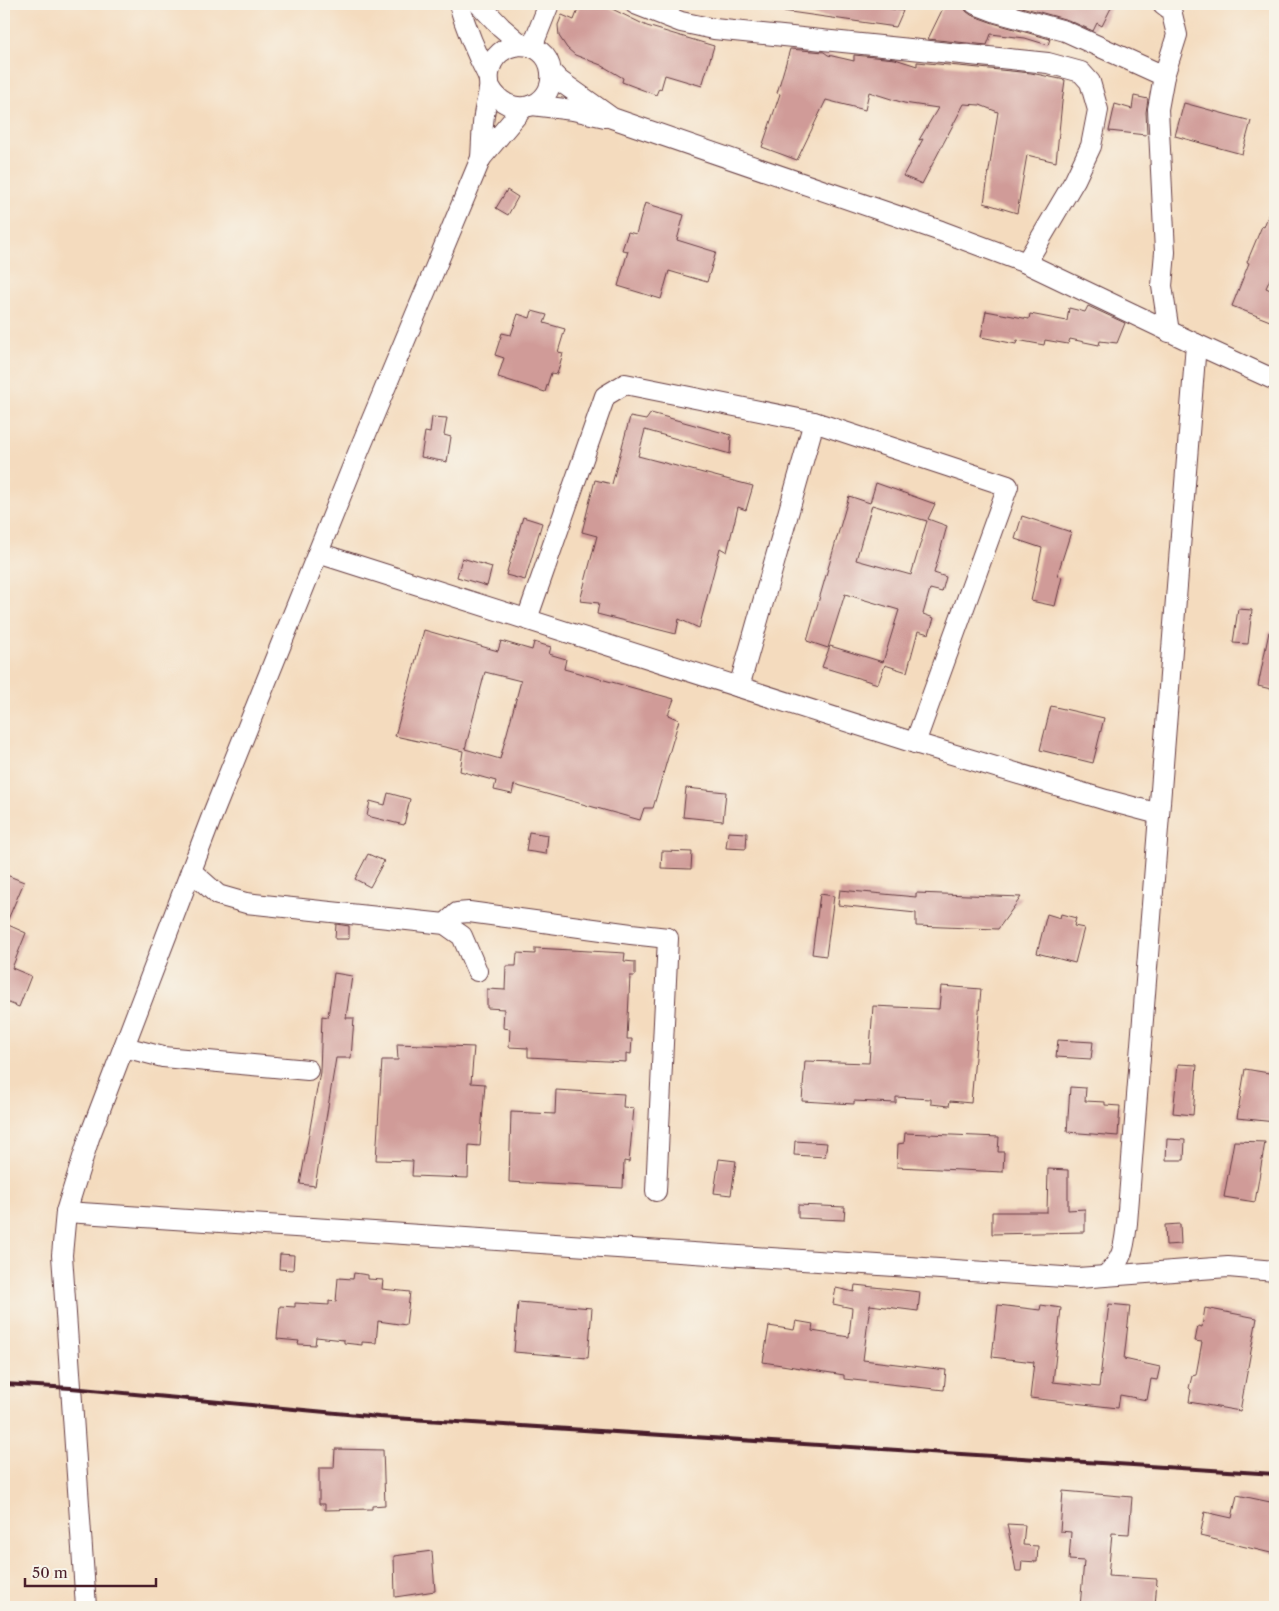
<svg xmlns="http://www.w3.org/2000/svg" width="1279" height="1611" font-family="'Libre Caslon Text',serif">
	<style>
		.building { fill: #d09b98; fill-rule: evenodd }
		.lines { fill: none; stroke-linecap: round; stroke-linejoin: round }
		.minor-casing { stroke: #643b41; stroke-width: 22 }
		.minor { stroke: #fff; stroke-width: 20 }
		.rail { stroke: #4a1f2b; stroke-width: 4 }
	</style>
	<rect width="100%" height="100%" fill="#f7f3e8"/>
	<filter id="ink" filterUnits="userSpaceOnUse"><feTurbulence type="fractalNoise" baseFrequency=".02" numOctaves="2"/><feDisplacementMap in="SourceGraphic" scale="10" xChannelSelector="R" yChannelSelector="G"/><feConvolveMatrix kernelMatrix="1 2 1 2 8 2 1 2 1" color-interpolation-filters="sRGB"/></filter>
	<filter id="wash" filterUnits="userSpaceOnUse"><feTurbulence type="fractalNoise" baseFrequency=".0096" numOctaves="4" result="noise"/><feDisplacementMap in="SourceGraphic" scale="20" xChannelSelector="R" yChannelSelector="G"/><feGaussianBlur stdDeviation="1.12" result="paint"/><feColorMatrix in="noise" values="0 0 0 0 0 0 0 0 0 0 0 0 0 0 0 0 0 1.4 0 .05"/><feComposite in="paint" operator="in"/></filter>
	<g filter="url(#wash)">
		<rect width="100%" height="100%" fill="#f4dbbe"/>
		<g id="blocks">
			<g class="building">
				<polygon points="583,4 602,4 647,26 714,46 702,86 665,75 661,89 659,88 656,95 622,82 623,78 601,65 575,55 567,48 559,36 558,25 562,15 574,20 579,7"/>
				<polygon points="784,4 864,4 903,11 896,27 783,11"/>
				<polygon points="945,4 963,4 966,11 971,15 993,23 1050,39 1048,45 1025,38 991,34 987,45 928,39"/>
				<polygon points="1011,4 1113,4 1102,26 1097,23 1093,31 1068,20"/>
				<polygon points="790,49 824,52 828,55 854,61 854,55 895,59 917,66 917,62 1031,73 1065,80 1062,102 1056,162 1027,155 1017,213 984,203 998,112 980,105 964,104 922,184 903,176 923,139 919,140 938,108 904,103 869,92 865,110 826,100 797,160 762,147 780,94 777,93"/>
				<polygon points="1134,96 1148,99 1146,112 1147,134 1146,135 1109,131 1115,104 1132,109"/>
				<polygon points="1184,103 1251,121 1242,154 1175,136"/>
				<polygon points="507,190 518,197 508,215 496,208"/>
				<polygon points="1273,202 1275,202 1275,268 1266,288 1275,292 1275,323 1232,306 1249,263 1247,262 1262,226 1264,227"/>
				<polygon points="645,203 684,215 677,240 716,252 707,282 669,271 661,299 618,286 628,251 622,250 628,232 636,234"/>
				<polygon points="1088,306 1125,323 1117,343 1100,341 1099,345 1070,339 1068,344 1045,340 1044,345 1017,340 1016,344 981,337 986,311 1029,319 1030,314 1067,321 1069,308 1085,312"/>
				<polygon points="532,311 547,315 544,323 565,329 558,352 563,353 557,374 551,373 545,392 498,377 504,358 495,355 502,333 511,335 518,314 530,318"/>
				<polygon points="651,413 731,435 730,454 645,430 638,456 753,486 746,510 738,507 727,552 720,548 699,628 679,619 676,634 597,614 599,603 580,601 597,536 582,532 595,480 612,484 630,417 646,420"/>
				<polygon points="432,417 447,418 444,435 451,437 447,462 421,457 425,432 430,433"/>
				<path d="M876 483 935 504 928 519 947 526 934 573 946 577 942 592 930 589 923 614 934 618 929 634 918 631 907 672 885 665 878 684 822 667 830 646 883 662 899 610 845 594 828 648 807 641 849 496 870 503ZM872 505 927 521 911 575 856 560Z"/>
				<polygon points="1022,516 1071,532 1057,576 1062,577 1055,606 1031,601 1042,548 1015,539"/>
				<polygon points="523,517 542,523 525,580 506,575"/>
				<polygon points="462,558 492,567 487,586 457,577"/>
				<polygon points="1238,609 1252,610 1248,644 1233,643"/>
				<path d="M424 630 498 651 501 641 532 650 534 642 551 647 549 654 566 659 564 669 674 699 668 715 679 720 653 808H644L640 820 514 785 512 794 494 790 496 781 460 771 463 751 395 736ZM485 672 521 681 500 759 465 749Z"/>
				<polygon points="1269,632 1275,633 1275,690 1258,686"/>
				<polygon points="1051,706 1104,718 1093,763 1040,750"/>
				<polygon points="686,788 726,792 723,821 683,817"/>
				<polygon points="388,793 410,799 404,825 367,816 370,801 385,805"/>
				<polygon points="529,832 548,835 546,854 526,851"/>
				<polygon points="728,832 747,833 746,849 726,848"/>
				<polygon points="662,851 692,852 691,869 661,868"/>
				<polygon points="368,854 384,861 370,887 355,879"/>
				<polygon points="4,874 24,882 6,924 26,933 12,968 31,976 19,1007 4,1001"/>
				<polygon points="840,890 916,897 916,893 1021,897 998,929 916,926 916,913 838,905"/>
				<polygon points="820,894 834,896 826,956 812,954"/>
				<polygon points="1047,914 1060,918 1061,914 1076,918 1074,926 1084,928 1075,963 1037,953"/>
				<polygon points="336,924 349,926 349,939 335,939"/>
				<polygon points="535,948 625,953 624,961 635,962 635,976 630,976 627,1039 632,1039 631,1054 626,1053 626,1062 528,1057 528,1048 509,1047 510,1029 503,1028 504,1009 487,1008 487,989 505,990 506,966 516,966 517,953 535,954"/>
				<polygon points="334,973 352,976 346,1018 354,1018 351,1058 336,1058 315,1186 300,1184 320,1072 322,1016 328,1017"/>
				<polygon points="941,986 981,989 971,1103 950,1101 949,1106 931,1104 931,1099 896,1097 896,1103 854,1101 854,1104 802,1101 805,1061 869,1063 873,1006 939,1009"/>
				<polygon points="1058,1040 1093,1042 1091,1059 1056,1057"/>
				<polygon points="397,1044 474,1047 471,1083 485,1084 480,1146 469,1145 468,1178 412,1176 413,1161 376,1160 382,1060 398,1060"/>
				<polygon points="1178,1064 1197,1065 1193,1115 1173,1113"/>
				<polygon points="1245,1069 1275,1074 1275,1122 1237,1118"/>
				<polygon points="1070,1087 1086,1088 1085,1101 1105,1102 1105,1105 1120,1106 1118,1136 1067,1132"/>
				<polygon points="556,1090 624,1094 623,1107 634,1108 629,1162 624,1161 623,1188 509,1182 511,1112 555,1114"/>
				<polygon points="905,1133 999,1137 998,1152 1004,1152 1003,1172 897,1167 898,1144 904,1143"/>
				<polygon points="1167,1139 1185,1140 1184,1160 1166,1160"/>
				<polygon points="795,1141 827,1143 825,1157 794,1155"/>
				<polygon points="1234,1141 1265,1142 1255,1202 1224,1197"/>
				<polygon points="719,1159 736,1161 731,1195 714,1193"/>
				<polygon points="1048,1169 1068,1170 1068,1210 1085,1209 1085,1232 992,1234 992,1212 1047,1212"/>
				<polygon points="798,1205 845,1207 844,1220 798,1218"/>
				<polygon points="1180,1224 1181,1244 1166,1245 1165,1225"/>
				<polygon points="280,1254 294,1255 293,1270 279,1269"/>
				<polygon points="354,1273 368,1275 368,1279 383,1280 382,1289 410,1292 406,1325 378,1321 376,1343 362,1342 362,1345 344,1343 344,1340 316,1337 315,1345 298,1344 299,1341 277,1339 280,1306 295,1307 295,1303 329,1305 329,1301 336,1302 338,1278 353,1279"/>
				<polygon points="855,1285 920,1292 918,1311 870,1305 863,1360 946,1370 944,1390 844,1379 844,1375 763,1362 769,1326 794,1330 796,1321 813,1324 812,1331 849,1337 852,1308 833,1304 836,1288 854,1292"/>
				<polygon points="518,1302 592,1308 588,1358 514,1352"/>
				<polygon points="1109,1304 1130,1306 1124,1359 1160,1367 1157,1380 1151,1379 1147,1400 1120,1395 1118,1408 1030,1398 1034,1362 992,1357 998,1305 1040,1310 1041,1305 1061,1308 1053,1382 1099,1387"/>
				<polygon points="1205,1308 1257,1318 1240,1411 1189,1402 1191,1390 1189,1388 1192,1376 1196,1375 1202,1342 1195,1341 1198,1326 1202,1327"/>
				<polygon points="335,1449 383,1450 385,1505 372,1506 372,1509 325,1510 325,1504 319,1504 319,1468 334,1468"/>
				<polygon points="1063,1491 1132,1497 1129,1534 1112,1533 1108,1576 1157,1579 1155,1607 1080,1607 1084,1561 1069,1560 1071,1532 1060,1531"/>
				<polygon points="1237,1495 1275,1503 1275,1554 1200,1536 1205,1512 1232,1518"/>
				<polygon points="1007,1524 1025,1525 1023,1545 1038,1546 1037,1562 1022,1561 1021,1571 1016,1571"/>
				<polygon points="432,1551 435,1591 395,1597 394,1556"/>
			</g>
		</g>
	</g>
	<g filter="url(#ink)">
		<use href="#blocks" fill-opacity="0" stroke="#643b41" stroke-width="1"/>
		<g class="lines">
			<defs>
				<g id="minor">
					<path d="M459 4C466 29 476 53 488 76"/>
					<polyline points="479,4 501,27 522,45"/>
					<polyline points="635,4 681,22 714,29 1048,63 1081,72 1090,82 1098,110 1091,146 1075,180 1026,263"/>
					<polyline points="975,4 996,12 1065,31 1164,76"/>
					<polyline points="1163,4 1171,10 1177,35 1164,76 1158,109 1165,252 1162,286 1169,332"/>
					<polyline points="532,47 549,4"/>
					<polyline points="551,72 560,81 612,118 941,231 1026,263 1196,344 1275,380"/>
					<polyline points="532,105 573,110 605,117"/>
					<path d="M481 158C482 144 482 129 484 115 485 107 488 98 489 89 490 84 488 79 489 74 493 37 547 35 551 72 555 108 509 122 490 87"/>
					<polyline points="318,553 915,743 1106,800 1159,814"/>
					<polyline points="527,619 605,396 625,384 814,422"/>
					<polyline points="739,687 814,422 1008,486 915,743"/>
					<polyline points="191,871 218,895 246,903 445,924 462,936 477,971"/>
					<polyline points="445,924 457,913 469,912 631,934 668,938 656,1191"/>
					<polyline points="124,1047 163,1057 308,1070"/>
					<polyline points="66,1212 1078,1278 1228,1267 1275,1271"/>
					<path d="M1106 1275C1124 1258 1124 1247 1127 1223L1196 344"/>
					<polyline points="86,1607 62,1255 66,1212 89,1138 212,816 358,453 481,158 523,108"/>
				</g>
			</defs>
			<use href="#minor" class="minor-casing"/>
			<use href="#minor" class="minor"/>
			<polyline class="rail" points="4,1384 71,1388 379,1417 1275,1474"/>
		</g>
	</g>
	<rect width="1279" height="1611" fill="none" stroke="#f7f3e8" stroke-width="20"/>
	<path d="M25 1578v8h131v-8" fill="none" stroke="#4a1f2b" stroke-width="2.5"/>
	<text x="32" y="1578" font-size="15" fill="#4a1f2b" stroke="#f7f3e8" stroke-width="4" paint-order="stroke">50 m</text>
</svg>
